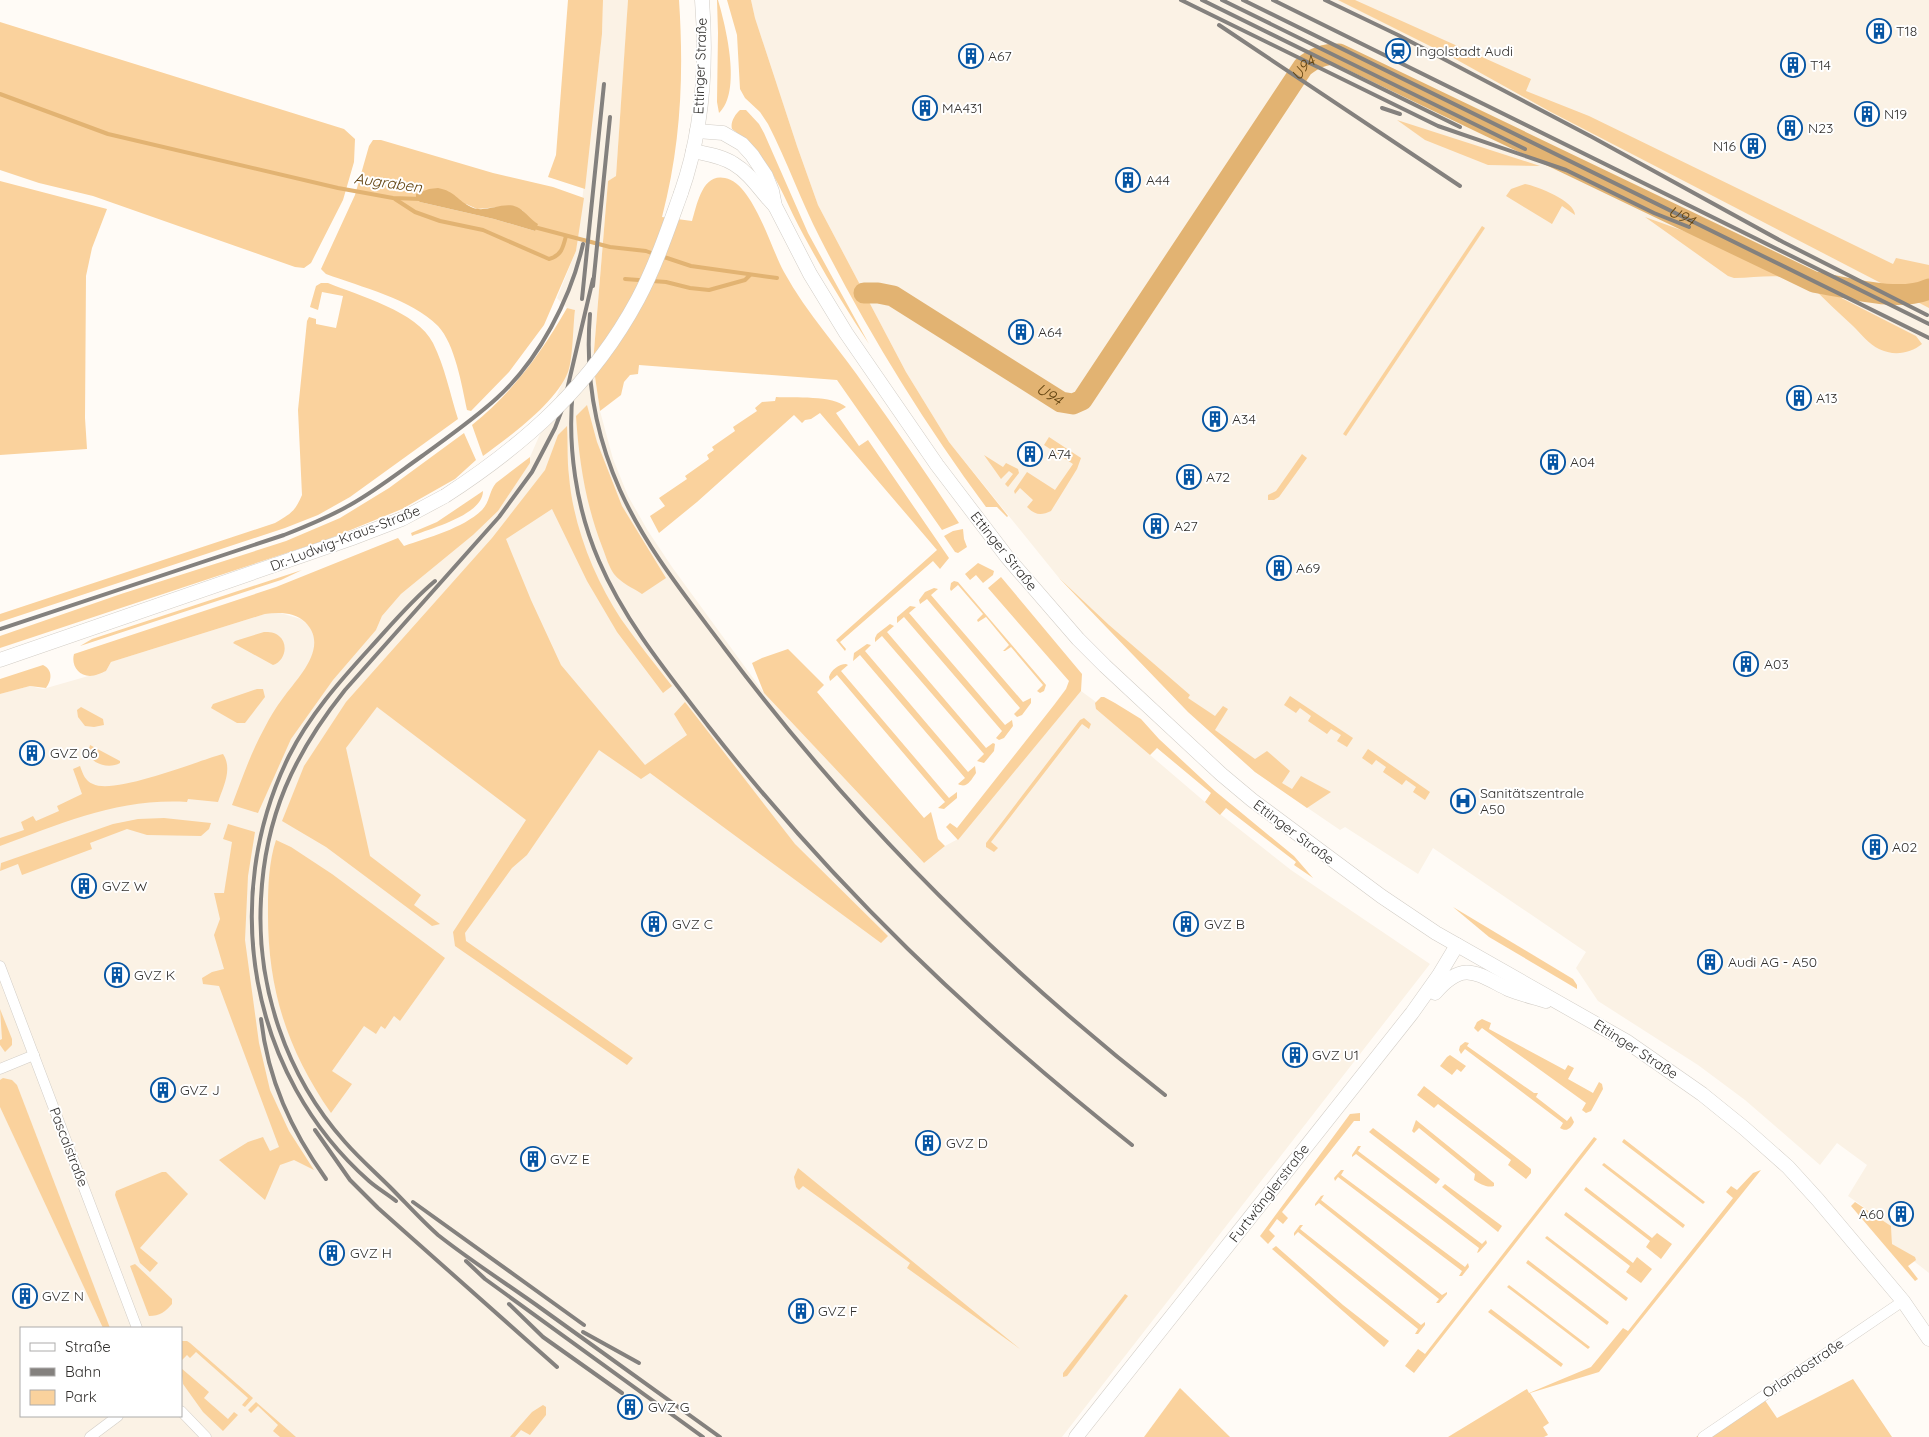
<svg xmlns="http://www.w3.org/2000/svg" width="1929" height="1437" font-family="Quicksand,sans-serif">
	<style>
		.built { fill: #fbf2e5; fill-rule: evenodd }
		.green { fill: #fad29d; fill-rule: evenodd }
		.water { fill: #e2b372 }
		.lines { fill: none; stroke-linecap: round; stroke-linejoin: round }
		.stream { stroke: #e2b372; stroke-width: 4 }
		.river { stroke: #e2b372; stroke-width: 21 }
		.street-casing { stroke: #d2cdc6; stroke-width: 11 }
		.secondary-casing { stroke: #d2cdc6; stroke-width: 15 }
		.street { stroke: #fff; stroke-width: 10 }
		.secondary { stroke: #fff; stroke-width: 14 }
		.rail { stroke: #84817e; stroke-width: 4 }
		.secondary-bridge-casing { stroke: #d2cdc6; stroke-width: 15; stroke-linecap: butt }
		.secondary-bridge { stroke: #fff; stroke-width: 14 }
		.labels { text-anchor: middle; stroke-width: 4; stroke-linejoin: round; paint-order: stroke }
		.poi-label { font-size: 14px; fill: #32302e; stroke: #fff; text-anchor: start }
		.street-label { font-size: 14px; fill: #32302e; stroke: #fff }
		.water-label { font-size: 15px; font-style: italic; fill: #624310; stroke: #fff }
	</style>
	<rect width="100%" height="100%" fill="#fffbf6"/>
	<g class="built">
		<path d="M603 0H628L627 19 616 176 608 181 593 363 600 411 613 459 628 496 648 531 672 567 764 693 924 863 945 846 958 839 1081 691 1096 702V709L1122 731 1205 802 1291 870 1430 964 1062 1437H0V694L30 686 43 689 106 671 111 662 265 614 277 612 301 619 310 627 315 640 314 650 376 630 382 616 401 594 473 535 498 511 530 463V457L568 370 575 310 567 308 557 298 576 251 602 34ZM21 1328H181V1416H21Z"/>
		<polygon points="751,0 1929,0 1929,1273 1892,1244 1891,1226 1848,1196 1867,1165 1837,1143 1820,1165 1745,1100 1698,1065 1598,1001 1576,968 1586,952 1433,848 1418,874 1345,827 1340,830 1255,772 1188,712 1059,578 949,442 906,372 868,300 818,205 797,146 755,18"/>
	</g>
	<g class="green">
		<polygon points="568,0 603,0 602,34 585,189 548,177 556,155"/>
		<path d="M628 0H679C684 75 681 144 662 217L692 221C697 205 702 173 725 178 753 183 771 249 784 272 807 314 840 349 867 389 899 433 929 478 959 523L942 530 837 380 639 365 638 374 630 375 624 382 621 395 600 411 593 363 608 181 616 176Z"/>
		<path d="M717 0H718C726 27 742 92 719 113L717 102 718 33Z"/>
		<path d="M727 0H751L755 18 797 146 818 205 906 372 949 442 1008 516 1007 517 997 507H986C923 422 868 332 820 238 801 201 787 161 768 124L760 112 745 98 740 89 737 35Z"/>
		<polygon points="1338,0 1355,0 1531,79 1526,91 1589,116 1893,264 1896,258 1929,265 1929,308 1549,111 1450,56"/>
		<polygon points="0,22 344,129 355,139 354,162 343,200 311,263 304,268 295,267 93,196 39,183 0,170"/>
		<path d="M740 110H746L759 124 764 133 808 233 869 344C846 309 824 273 804 236 781 194 773 158 732 129 730 123 735 114 740 110Z"/>
		<polygon points="1397,120 1540,166 1488,165 1425,140"/>
		<path d="M373 140H381L493 173 553 187 584 198 576 251 544 325 509 372 471 411 467 410C462 386 455 344 438 326 411 299 361 287 326 274L321 269 355 195 369 146ZM420 202 466 204 477 209 498 207 522 210 530 219 535 231 494 219Z"/>
		<polygon points="0,181 107,209 92,248 86,276 85,418 87,449 0,455"/>
		<path d="M1525 184C1537 186 1575 201 1575 215L1562 206 1552 224 1506 196 1511 189Z"/>
		<path d="M1645 217 1695 235 1730 245 1812 283 1916 336 1922 344C1910 354 1893 356 1879 349 1869 344 1861 334 1853 326 1839 313 1825 300 1811 286 1786 271 1762 278 1734 278L1728 276Z"/>
		<polygon points="1482,226 1485,228 1346,436 1343,434"/>
		<path d="M321 283H328C359 296 417 311 433 343 445 367 450 394 458 419L350 497 318 515 285 528 0 622V614L275 523C290 514 295 512 302 495L298 410 307 321 309 317 316 319V324L336 328 343 296 322 292 318 310 310 307 316 286Z"/>
		<path d="M567 308 575 310C573 325 573 359 568 372 556 403 510 436 483 456L472 425C512 393 542 352 567 308Z"/>
		<path d="M776 397C794 398 833 395 846 407L836 413 859 446 868 440 949 558 940 569 933 561 840 642 846 649 845 651 836 640 937 550 820 413 811 419 805 420 802 423 794 415 697 502 659 533 650 516 665 506 659 498 687 479 685 476 709 459 707 455 714 450 712 447 735 431 733 427 757 411 755 408 762 402 775 401Z"/>
		<path d="M587 405 597 442 622 506 666 578 642 594C633 588 621 583 614 574 609 567 606 557 603 549 586 506 579 462 576 416Z"/>
		<path d="M567 426C568 443 567 459 569 476 573 525 594 578 621 619 637 642 655 664 672 686L663 693 617 632 587 581 552 509 506 539 531 600 561 665 645 765 687 735 674 714 685 702 795 844 888 936 881 943 650 773 641 779 599 750 527 855 512 868 465 933 466 941 633 1058 627 1065 455 946 453 932 526 820 377 707 346 748 370 856 421 895 414 905 440 924 432 926 326 847 282 821 304 766 346 702 492 538 545 470 558 435Z"/>
		<polygon points="464,433 476,460 455,479 402,509 326,540 0,648 0,636 121,594 286,541 340,518 389,488"/>
		<path d="M1049 437 1081 458 1077 469 1051 511C1041 516 1035 515 1027 507L1033 500 1020 488 1015 494 1014 491 1027 472 1055 490 1073 464 1044 445Z"/>
		<polygon points="1302,454 1307,458 1279,497 1274,500 1268,500 1268,495 1276,491"/>
		<polygon points="984,455 1003,467 1006,463 1018,469 1019,473 1008,487 1005,484 1013,474 1009,471 1001,479"/>
		<path d="M530 457V463L498 511 473 535 401 594 382 616 376 630 333 680 291 739 258 813 232 805C242 779 251 752 265 727 270 717 276 707 283 698 298 677 330 647 305 622 295 612 279 612 265 614L111 662 106 671C101 673 95 676 90 676 78 676 71 665 74 654L276 587 398 538 404 546C429 537 462 529 482 510 490 502 489 491 496 483Z"/>
		<path d="M483 491C483 515 431 528 412 536L411 533 437 522Z"/>
		<polygon points="963,529 964,539 967,547 958,553 955,552 944,536 953,531"/>
		<polygon points="978,563 994,571 993,575 983,583 976,575 970,580 965,574"/>
		<polygon points="302,570 281,580 80,646 92,639"/>
		<polygon points="1001,577 1082,674 1081,691 958,840 946,827 950,823 957,828 1054,705 1066,689 1069,681 988,588"/>
		<polygon points="1059,578 1109,625 1190,695 1188,698 1215,716 1223,706 1228,709 1215,730 1255,759 1267,751 1290,771 1282,783 1292,789 1301,776 1331,792 1307,808 1255,772 1188,712"/>
		<polygon points="954,581 958,582 1046,685 1044,691 1040,693 1037,691 1043,685 1011,647 1005,651 1003,651 1009,645 986,617 978,622 977,620 983,614 958,585 951,591 950,589 951,583"/>
		<polygon points="934,588 938,589 931,595 1023,702 1031,698 1031,703 1022,715 1017,717 1014,714 1020,708 927,599 920,604 919,600 925,592"/>
		<polygon points="910,606 916,607 909,613 1005,725 1012,720 1013,726 1004,738 999,740 996,738 1002,731 904,617 897,623 897,617"/>
		<polygon points="890,624 894,626 887,632 986,748 993,743 995,744 994,751 984,763 977,761 984,754 882,636 875,642 875,638 877,634"/>
		<path d="M264 632C269 632 275 632 279 636 289 644 285 661 273 665L233 643 235 641Z"/>
		<path d="M867 644 871 645 865 651 968 772 975 766 976 773C971 780 967 789 958 784L965 778 860 655 853 661 854 653Z"/>
		<polygon points="788,649 824,685 817,692 924,818 931,812 938,839 945,846 924,863 764,693 752,663 762,658"/>
		<path d="M846 664 848 665 841 671 949 798 957 792V798L944 809 938 808 945 802 837 675 830 681 829 677C831 670 839 664 846 664Z"/>
		<path d="M43 665C53 670 52 680 46 688L30 686 0 694V679Z"/>
		<polygon points="257,689 263,689 265,697 245,723 237,723 211,708 213,704"/>
		<polygon points="1290,696 1353,738 1347,747 1337,741 1341,735 1331,729 1327,734 1308,721 1311,716 1300,708 1296,713 1284,705"/>
		<polygon points="1101,697 1104,697 1115,703 1141,719 1159,739 1215,791 1294,856 1313,878 1294,865 1296,862 1226,808 1220,815 1205,802 1211,793 1157,748 1150,755 1096,709 1095,703"/>
		<polygon points="81,707 103,719 104,725 94,727 85,726 78,717 77,710"/>
		<polygon points="1084,718 1091,724 1089,729 1082,724 991,842 998,848 994,852 986,847 986,843 1080,720"/>
		<path d="M90 745 120 761V763C108 770 84 763 90 745Z"/>
		<polygon points="1368,749 1430,792 1425,800 1413,792 1416,787 1406,780 1402,785 1383,772 1386,767 1376,760 1372,765 1362,758"/>
		<path d="M223 754C233 769 223 787 218 802L188 799 187 802C118 798 63 823 0 846V838L24 830 21 822 33 816 36 821 59 811 57 806 82 794 73 769 80 766C83 774 85 781 93 784 114 795 197 761 223 754Z"/>
		<polygon points="164,818 211,823 209,829 201,836 147,835 127,829 90,843 92,849 22,875 18,864 0,871 1,863 113,824 138,819"/>
		<polygon points="228,824 255,832 248,876 245,940 259,1043 270,1090 289,1131 314,1170 294,1160 280,1165 265,1200 219,1160 248,1142 263,1137 270,1151 279,1147 219,986 203,984 202,978 212,972 224,969 214,935 220,919 214,893 224,893 232,842 223,839"/>
		<path d="M276 840 291 847 332 874 445 958 400 1021 394 1016 385 1029 381 1026 376 1034 364 1026 332 1071 352 1084 331 1113C286 1048 267 987 268 908 268 886 269 861 276 840Z"/>
		<polygon points="1453,907 1573,979 1577,985 1577,989 1489,937"/>
		<polygon points="0,1009 12,1039 12,1045 5,1052 0,1045 0,1040 2,1039"/>
		<polygon points="1482,1019 1491,1023 1489,1029 1565,1070 1568,1065 1574,1068 1568,1079 1593,1093 1599,1082 1602,1084 1603,1089 1591,1111 1586,1113 1582,1110 1586,1103 1482,1028 1478,1032 1474,1028 1477,1022"/>
		<path d="M1465 1042 1469 1043 1467 1046 1534 1093H1538L1536 1097 1567 1121 1571 1116 1574 1122C1571 1129 1566 1132 1560 1128L1563 1123 1465 1049 1461 1054 1459 1050 1460 1046Z"/>
		<polygon points="1450,1055 1466,1066 1461,1072 1457,1069 1452,1075 1440,1066 1447,1057"/>
		<polygon points="3,1078 12,1080 17,1085 110,1328 103,1328 0,1107 0,1080"/>
		<polygon points="1424,1086 1531,1169 1531,1173 1526,1179 1508,1165 1511,1160 1438,1104 1434,1108 1417,1095"/>
		<polygon points="1360,1113 1360,1121 1354,1121 1282,1212 1288,1218 1283,1224 1277,1219 1269,1230 1275,1236 1268,1244 1260,1236 1350,1114"/>
		<path d="M1416 1120 1494 1183V1186C1487 1188 1480 1184 1474 1180L1475 1174 1419 1128 1414 1133 1412 1131Z"/>
		<polygon points="1373,1128 1440,1179 1436,1184 1369,1132"/>
		<polygon points="1594,1137 1597,1139 1414,1373 1405,1366 1418,1349 1425,1354"/>
		<polygon points="1624,1139 1705,1202 1703,1204 1622,1142"/>
		<polygon points="1358,1146 1361,1146 1358,1151 1482,1244 1486,1240 1487,1243 1479,1252 1477,1253 1479,1248 1356,1154 1352,1157 1352,1155"/>
		<polygon points="1604,1163 1685,1225 1683,1228 1602,1165"/>
		<polygon points="798,1168 1020,1349 907,1268 910,1263 803,1186 799,1190 796,1187 794,1177"/>
		<polygon points="1341,1170 1344,1170 1341,1175 1465,1267 1468,1263 1469,1267 1462,1276 1459,1276 1462,1271 1338,1177 1335,1181 1334,1178"/>
		<polygon points="1761,1170 1599,1372 1530,1393 1549,1423 1543,1427 1548,1435 1544,1437 1448,1437 1527,1389 1529,1393 1591,1367 1623,1328 1628,1331 1733,1198 1726,1192 1731,1186 1737,1190 1753,1173"/>
		<polygon points="162,1172 166,1172 188,1194 140,1248 158,1263 150,1272 140,1263 115,1195 116,1191"/>
		<polygon points="1445,1184 1502,1226 1498,1232 1442,1187"/>
		<polygon points="1586,1187 1652,1238 1657,1233 1672,1244 1661,1259 1646,1247 1650,1241 1584,1190"/>
		<polygon points="1324,1195 1321,1200 1442,1295 1447,1292 1447,1294 1439,1303 1436,1303 1439,1299 1319,1203 1315,1206 1315,1204 1321,1196"/>
		<polygon points="1855,1202 1891,1226 1892,1244 1915,1257 1916,1260 1908,1266 1918,1279 1915,1281 1851,1206"/>
		<polygon points="1566,1212 1633,1263 1637,1257 1652,1269 1641,1283 1626,1272 1630,1266 1564,1215"/>
		<polygon points="1300,1225 1303,1225 1300,1229 1421,1325 1425,1322 1425,1325 1418,1334 1415,1334 1418,1329 1298,1232 1294,1236 1294,1233"/>
		<polygon points="1547,1236 1628,1298 1626,1301 1545,1238"/>
		<polygon points="1276,1246 1343,1305 1389,1341 1384,1347 1272,1249"/>
		<polygon points="1528,1260 1609,1322 1607,1325 1526,1263"/>
		<path d="M135 1264 172 1299V1304C165 1312 160 1316 149 1316L130 1266Z"/>
		<polygon points="1509,1285 1590,1347 1588,1349 1507,1287"/>
		<polygon points="1125,1294 1128,1296 1067,1376 1063,1377 1063,1373"/>
		<polygon points="1491,1309 1563,1364 1561,1367 1553,1361 1488,1312"/>
		<polygon points="181,1341 187,1341 190,1343 253,1398 245,1407 242,1405 248,1398 196,1352 190,1358 187,1355 181,1361"/>
		<polygon points="181,1368 209,1392 204,1398 228,1419 234,1412 238,1415 223,1431 203,1412 183,1384"/>
		<polygon points="1853,1379 1892,1437 1696,1437 1760,1393 1777,1418"/>
		<polygon points="1180,1388 1230,1437 1144,1437"/>
		<polygon points="256,1402 296,1437 280,1437 273,1431 278,1425 258,1406 251,1413 248,1410"/>
		<polygon points="543,1405 546,1407 546,1415 530,1435 521,1430 515,1437 510,1437 532,1412"/>
	</g>
	<path class="water" d="M438 188C455 191 458 201 471 207 485 214 503 201 517 207 523 209 531 220 538 224L535 231 494 219 420 202 416 198V194L429 189Z"/>
	<g class="lines">
		<g class="stream">
			<polyline points="0,94 108,134 338,188 393,198 421,199"/>
			<path d="M395 199 415 212 440 221 483 230 549 259C561 256 563 248 566 236"/>
			<polyline points="534,227 610,247 646,251 654,254"/>
			<polyline points="661,256 691,266 777,278"/>
			<polyline points="625,279 666,282 690,288 709,290 745,280 750,275"/>
			<polyline points="864,293 878,293"/>
		</g>
		<path class="river" id="s1" d="M864 293H878L893 296 1061 402 1073 404 1082 400 1303 67C1315 57 1325 54 1339 54L1814 282C1847 287 1898 303 1929 289"/>
		<defs>
			<g id="street">
				<polyline points="0,966 137,1328"/>
				<polyline points="0,1069 34,1055"/>
				<polyline points="181,1411 206,1437"/>
				<polyline points="90,1437 118,1416"/>
				<polyline points="1703,1437 1903,1301"/>
			</g>
			<g id="secondary">
				<polyline points="697,131 723,133 742,144 752,155 766,176 772,191 775,206 810,274 846,333 937,465 1007,557 1078,639 1105,666 1221,774 1252,800 1381,896 1436,933 1626,1041 1702,1094 1744,1128 1788,1167 1818,1200 1903,1301 1929,1339"/>
				<path d="M693 151C706 154 722 156 734 164 751 174 761 192 775 206"/>
				<path d="M681 193C702 133 707 64 702 0"/>
				<polyline points="0,660 350,539 402,519 445,496"/>
				<path d="M1435 993C1463 960 1476 973 1508 989 1520 994 1533 997 1546 1001"/>
				<polyline points="1076,1437 1412,1013 1439,975 1457,945"/>
			</g>
		</defs>
		<use href="#street" class="street-casing"/>
		<use href="#secondary" class="secondary-casing"/>
		<use href="#street" class="street"/>
		<use href="#secondary" class="secondary"/>
		<g class="rail">
			<polyline points="1181,0 1438,126 1566,170 1654,213 1689,227"/>
			<polyline points="1202,0 1460,127"/>
			<polyline points="1222,0 1525,149"/>
			<path id="s2" d="M1243 0 1929 338"/>
			<polyline points="1273,0 1929,324"/>
			<polyline points="1325,0 1398,35 1592,137 1783,242 1927,315"/>
			<polyline points="1219,25 1460,186"/>
			<polyline points="1382,108 1400,114"/>
			<path d="M593 279 563 407 555 428 532 472 499 517 345 690C294 754 265 816 261 899 256 986 286 1076 345 1142 359 1158 375 1172 390 1187 406 1203 421 1220 438 1235 471 1261 507 1284 542 1309 601 1351 660 1394 720 1437"/>
			<polyline points="593,286 610,117"/>
			<polyline points="582,299 604,84"/>
			<path d="M590 314C585 374 595 434 620 490 646 548 687 598 725 649 851 817 999 965 1165 1095"/>
			<path d="M573 389C567 446 576 508 599 561 625 622 669 675 709 727 834 887 973 1019 1132 1145"/>
			<path d="M0 629 284 535C307 526 329 517 350 505 375 491 398 473 422 456 448 437 474 419 497 398 539 360 571 298 583 244"/>
			<path d="M261 1019C268 1080 291 1130 326 1179"/>
			<polyline points="315,1130 350,1180 378,1208 557,1367"/>
			<path d="M396 1201C387 1194 377 1188 369 1181 249 1075 219 898 289 756 309 716 339 682 370 648 391 625 411 601 435 581"/>
			<polyline points="413,1202 584,1325"/>
			<polyline points="466,1261 485,1279 703,1437"/>
			<polyline points="509,1304 543,1337 622,1393"/>
			<polyline points="583,1332 639,1363"/>
		</g>
		<defs>
			<path id="secondary-bridge" d="M445 496C525 444 592 385 638 299 656 265 668 229 681 193"/>
		</defs>
		<use href="#secondary-bridge" class="secondary-bridge-casing"/>
		<use href="#secondary-bridge" class="secondary-bridge"/>
	</g>
	<defs>
		<symbol id="building-ring" viewBox="-11 -11 22 22"><circle r="9.5" fill="#fff" stroke="#0655a3" stroke-width="1.5"/><path d="M-4-6H4V6H1V3H-1V6H-4ZM-2.5-4.3h1.7v1.8h-1.7ZM.8-4.3h1.7v1.8H.8ZM-2.5-1h1.7V.8h-1.7ZM.8-1h1.7V.8H.8Z" fill="#0655a3"/></symbol>
		<symbol id="station-ring" viewBox="-11 -11 22 22"><circle r="9.5" fill="#fff" stroke="#0655a3" stroke-width="1.5"/><path d="M-3-6H3Q5-6 5-4V2Q5 4 3 4L4.5 6H3L1.5 4h-3L-3 6H-4.5L-3 4Q-5 4-5 2V-4Q-5-6-3-6ZM-3.5-4v3h7v-3ZM-3.5 1v1.5H-2V1ZM2 1v1.5H3.5V1Z" fill="#0655a3"/></symbol>
		<symbol id="hospital-ring" viewBox="-11 -11 22 22"><circle r="9.5" fill="#fff" stroke="#0655a3" stroke-width="1.5"/><path d="M-5-5h3v3.5h4V-5h3V5h-3V1.5h-4V5h-3Z" fill="#0655a3"/></symbol>
	</defs>
	<g fill-rule="evenodd">
		<use href="#building-ring" x="1865" y="17" width="28" height="28"/>
		<use href="#station-ring" x="1384" y="37" width="28" height="28"/>
		<use href="#building-ring" x="957" y="42" width="28" height="28"/>
		<use href="#building-ring" x="1779" y="51" width="28" height="28"/>
		<use href="#building-ring" x="911" y="94" width="28" height="28"/>
		<use href="#building-ring" x="1853" y="100" width="28" height="28"/>
		<use href="#building-ring" x="1776" y="114" width="28" height="28"/>
		<use href="#building-ring" x="1739" y="132" width="28" height="28"/>
		<use href="#building-ring" x="1114" y="166" width="28" height="28"/>
		<use href="#building-ring" x="1007" y="318" width="28" height="28"/>
		<use href="#building-ring" x="1785" y="384" width="28" height="28"/>
		<use href="#building-ring" x="1201" y="405" width="28" height="28"/>
		<use href="#building-ring" x="1016" y="440" width="28" height="28"/>
		<use href="#building-ring" x="1539" y="448" width="28" height="28"/>
		<use href="#building-ring" x="1175" y="463" width="28" height="28"/>
		<use href="#building-ring" x="1142" y="512" width="28" height="28"/>
		<use href="#building-ring" x="1265" y="554" width="28" height="28"/>
		<use href="#building-ring" x="1732" y="650" width="28" height="28"/>
		<use href="#building-ring" x="18" y="739" width="28" height="28"/>
		<use href="#hospital-ring" x="1449" y="787" width="28" height="28"/>
		<use href="#building-ring" x="1861" y="833" width="28" height="28"/>
		<use href="#building-ring" x="70" y="872" width="28" height="28"/>
		<use href="#building-ring" x="640" y="910" width="28" height="28"/>
		<use href="#building-ring" x="1172" y="910" width="28" height="28"/>
		<use href="#building-ring" x="1696" y="948" width="28" height="28"/>
		<use href="#building-ring" x="103" y="961" width="28" height="28"/>
		<use href="#building-ring" x="1281" y="1041" width="28" height="28"/>
		<use href="#building-ring" x="149" y="1076" width="28" height="28"/>
		<use href="#building-ring" x="914" y="1129" width="28" height="28"/>
		<use href="#building-ring" x="519" y="1145" width="28" height="28"/>
		<use href="#building-ring" x="1887" y="1200" width="28" height="28"/>
		<use href="#building-ring" x="318" y="1239" width="28" height="28"/>
		<use href="#building-ring" x="11" y="1282" width="28" height="28"/>
		<use href="#building-ring" x="787" y="1297" width="28" height="28"/>
		<use href="#building-ring" x="616" y="1393" width="28" height="28"/>
	</g>
	<g class="labels">
		<g class="poi-label">
			<text x="1896" y="36">T18</text>
			<text x="1416" y="56">Ingolstadt Audi</text>
			<text x="988" y="61">A67</text>
			<text x="1810" y="70">T14</text>
			<text x="942" y="113">MA431</text>
			<text x="1884" y="119">N19</text>
			<text x="1808" y="133">N23</text>
			<text x="1736" y="151" text-anchor="end">N16</text>
			<text x="1146" y="185">A44</text>
			<text x="1038" y="337">A64</text>
			<text x="1816" y="403">A13</text>
			<text x="1232" y="424">A34</text>
			<text x="1048" y="459">A74</text>
			<text x="1570" y="467">A04</text>
			<text x="1206" y="482">A72</text>
			<text x="1174" y="531">A27</text>
			<text x="1296" y="573">A69</text>
			<text x="1764" y="669">A03</text>
			<text x="50" y="758">GVZ 06</text>
			<text x="1480" y="798">Sanitätszentrale<tspan x="1480" dy="16">A50</tspan></text>
			<text x="1892" y="852">A02</text>
			<text x="102" y="891">GVZ W</text>
			<text x="672" y="929">GVZ C</text>
			<text x="1204" y="929">GVZ B</text>
			<text x="1728" y="967">Audi AG - A50</text>
			<text x="134" y="980">GVZ K</text>
			<text x="1312" y="1060">GVZ U1</text>
			<text x="180" y="1095">GVZ J</text>
			<text x="946" y="1148">GVZ D</text>
			<text x="550" y="1164">GVZ E</text>
			<text x="1884" y="1219" text-anchor="end">A60</text>
			<text x="350" y="1258">GVZ H</text>
			<text x="42" y="1301">GVZ N</text>
			<text x="818" y="1316">GVZ F</text>
			<text x="648" y="1412">GVZ G</text>
		</g>
		<g class="street-label">
			<text transform="translate(700 66) rotate(-88)" y="5">Ettinger Straße</text>
			<text transform="translate(345 538) rotate(-21)" y="5">Dr.-Ludwig-Kraus-Straße</text>
			<text transform="translate(1004 551) rotate(51)" y="5">Ettinger Straße</text>
			<text transform="translate(1294 832) rotate(37)" y="5">Ettinger Straße</text>
			<text transform="translate(1636 1049) rotate(33)" y="5">Ettinger Straße</text>
			<text transform="translate(69 1147) rotate(69)" y="5">Pascalstraße</text>
			<text transform="translate(1269 1193) rotate(-52)" y="5">Furtwänglerstraße</text>
			<text transform="translate(1803 1368) rotate(-34)" y="5">Orlandostraße</text>
		</g>
		<g class="water-label">
			<text dy="5" stroke="none"><textPath href="#s1" startOffset="649">U94</textPath></text>
			<text transform="translate(388 183) rotate(8)" y="5">Augraben</text>
			<text dy="5" stroke="none"><textPath href="#s2" startOffset="489">U94</textPath></text>
			<text dy="5" stroke="none"><textPath href="#s1" startOffset="214">U94</textPath></text>
		</g>
	</g>
	<rect x="20" y="1327" width="162" height="90" fill="#ffffff" stroke="#adacab"/>
	<rect x="30" y="1343" width="25" height="8" fill="#ffffff" stroke="#adacab"/>
	<text x="65" y="1352" font-size="15" fill="#32302e">Straße</text>
	<rect x="30" y="1368" width="25" height="8" fill="#84817e" stroke="#adacab"/>
	<text x="65" y="1377" font-size="15" fill="#32302e">Bahn</text>
	<rect x="30" y="1390" width="25" height="15" fill="#fad29d" stroke="#adacab"/>
	<text x="65" y="1402" font-size="15" fill="#32302e">Park</text>
</svg>
